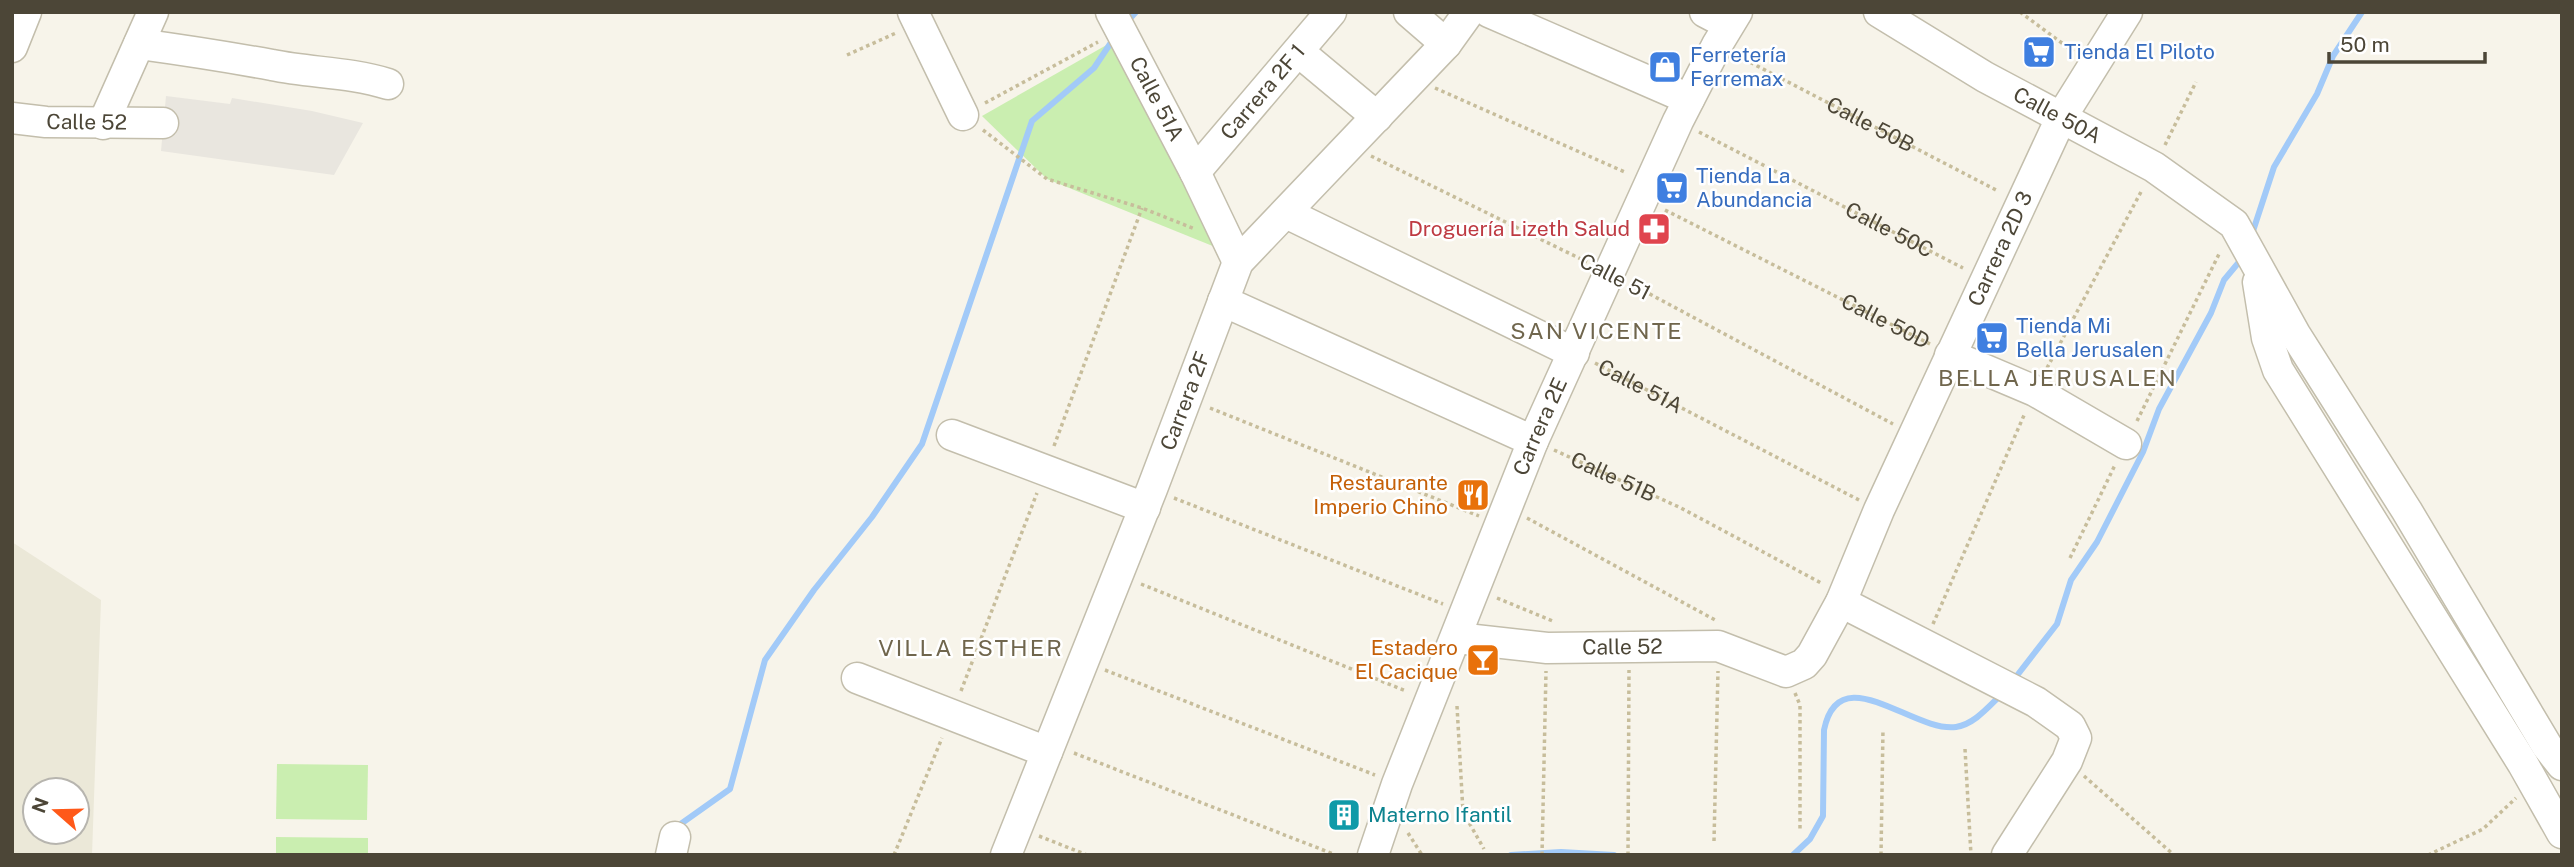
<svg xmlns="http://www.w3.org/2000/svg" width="2574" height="867" font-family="'Public Sans',sans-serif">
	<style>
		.residential { fill: #ebe8d8; fill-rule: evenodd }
		.industrial { fill: #e9e6df }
		.green { fill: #caeeb0 }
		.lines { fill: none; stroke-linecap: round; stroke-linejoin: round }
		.stream { stroke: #a2caf8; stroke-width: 6 }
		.minor-casing { stroke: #c3beac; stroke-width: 33 }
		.path { stroke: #c7bd9b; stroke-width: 3.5; stroke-dasharray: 3.5 3.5; stroke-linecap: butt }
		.minor { stroke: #fff; stroke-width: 30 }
		.labels { text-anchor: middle; stroke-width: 5; stroke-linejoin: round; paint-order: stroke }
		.shop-label { font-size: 21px; fill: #366cbe; stroke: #fff; text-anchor: start }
		.street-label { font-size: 21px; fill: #4c4637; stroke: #fff }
		.health-label { font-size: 21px; fill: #be3a42; stroke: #fff; text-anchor: end }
		.food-label { font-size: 21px; fill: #c56008; stroke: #fff; text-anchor: end }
		.culture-label { font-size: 21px; fill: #0d838f; stroke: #fff; text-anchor: start }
		.neighbourhood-label { font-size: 23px; letter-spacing: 2px; fill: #70664d; stroke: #fff }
	</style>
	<rect width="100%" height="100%" fill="#f7f4ea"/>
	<path class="residential" d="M12 542 101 600 92 855H12ZM35 790H77V832H35Z"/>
	<polygon class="industrial" points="166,96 230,104 232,98 312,111 363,123 334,175 161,151"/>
	<g class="green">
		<polygon points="1110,43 1225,251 1047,179 982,116"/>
		<polygon points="277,764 368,765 367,820 276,819"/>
		<polygon points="276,837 368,838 368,855 276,855"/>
	</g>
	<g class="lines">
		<g class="stream">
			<polyline points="1125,24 1136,12"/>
			<polyline points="2253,231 2274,167 2317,94 2333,56 2362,12"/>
			<polyline points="2012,682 2057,624 2071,580 2097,542 2143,452 2159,409 2211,313 2224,280 2239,262"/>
			<polyline points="675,828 730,789 765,660 814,590 872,517 922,444 1032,121 1094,68 1114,38"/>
			<polyline points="1511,855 1561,852 1614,855"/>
			<path d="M1793 855 1810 839 1823 816 1824 730C1839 656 1913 733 1956 727 1975 724 1989 706 2003 693"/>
		</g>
		<defs>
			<g id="minor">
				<polyline points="913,12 963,115"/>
				<path id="s6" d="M1111 12 1195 172 1238 262"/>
				<polyline points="1409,12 1446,44"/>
				<polyline points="1489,12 1689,99"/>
				<polyline points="1705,12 1728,24"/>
				<path id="s7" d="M1879 12 1985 77 2154 167 2234 224 2295 334 2407 511 2547 746 2562 765"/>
				<path d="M139 44C183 50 228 57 272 65 311 73 350 72 388 84"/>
				<polyline points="12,47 26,12"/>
				<polyline points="1299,52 1377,117"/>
				<path id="s8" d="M12 118 46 122 163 123"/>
				<polyline points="103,124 153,12"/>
				<path id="s9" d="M1195 172 1331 12"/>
				<polyline points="1286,213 1574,353"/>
				<polyline points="2258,282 2267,338 2278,370 2523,764 2562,833"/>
				<polyline points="1223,301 1533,441"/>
				<polyline points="1950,355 2035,391 2126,444"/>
				<polyline points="952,435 1145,508"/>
				<polyline points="1841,602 2036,702 2070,726 2076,738 2067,761 2007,855"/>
				<path id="s10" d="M1457 638 1547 648 1718 646 1786 672 1804 664 1812 655 1841 602 1879 510 2062 116 2127 12"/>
				<polyline points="857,678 1047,752"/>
				<polyline points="671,855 675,837"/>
				<path id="s11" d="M1006 855 1152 489 1238 262 1446 44 1469 12"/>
				<path id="s12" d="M1373 855 1397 784 1533 441 1678 121 1717 45 1737 12"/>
			</g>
		</defs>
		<use href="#minor" class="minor-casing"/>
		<g class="path">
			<polyline points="2020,12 2074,52"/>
			<polyline points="847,55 896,33"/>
			<path id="s1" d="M1738 56 1998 191"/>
			<polyline points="1435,88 1627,173"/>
			<polyline points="985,103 1098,42"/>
			<polyline points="983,130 1047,179 1142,208 1195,229"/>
			<path id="s2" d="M1699 132 1963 268"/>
			<polyline points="2165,145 2196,82"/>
			<polyline points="1371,156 1587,262"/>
			<path id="s3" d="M1665 210 1930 344"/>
			<polyline points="1631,284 1893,424"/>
			<path id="s4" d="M1595 363 1859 500"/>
			<polyline points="2047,368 2142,190"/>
			<polyline points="1210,408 1479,516"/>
			<polyline points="2137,421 2220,252"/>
			<polyline points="1054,446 1142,208"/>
			<path id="s5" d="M1554 450 1681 508 1823 584"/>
			<polyline points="1174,498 1443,604"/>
			<polyline points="1527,518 1717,621"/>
			<polyline points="2070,558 2115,465"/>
			<polyline points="1141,584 1406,691"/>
			<polyline points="1497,598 1555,622"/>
			<polyline points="1933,624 2025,413"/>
			<polyline points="1105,670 1375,775"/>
			<polyline points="961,691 1037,493"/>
			<polyline points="1795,693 1800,705 1800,831"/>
			<polyline points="1457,706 1463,812 1484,849"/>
			<polyline points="1965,749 1971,855"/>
			<polyline points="1074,753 1336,855"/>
			<polyline points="2084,776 2174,855"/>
			<polyline points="1408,833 1422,855"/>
			<polyline points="1039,836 1087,855"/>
			<polyline points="1714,841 1718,671"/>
			<polyline points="894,855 942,738"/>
			<polyline points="1542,855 1546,671"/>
			<polyline points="1628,855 1629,670"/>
			<polyline points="1881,855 1883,729"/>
			<polyline points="2428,855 2483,829 2516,798"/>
		</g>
		<use href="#minor" class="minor"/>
	</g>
	<defs>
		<symbol id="supermarket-square" viewBox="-11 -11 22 22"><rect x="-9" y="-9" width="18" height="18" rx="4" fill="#3f7fe0" stroke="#fff"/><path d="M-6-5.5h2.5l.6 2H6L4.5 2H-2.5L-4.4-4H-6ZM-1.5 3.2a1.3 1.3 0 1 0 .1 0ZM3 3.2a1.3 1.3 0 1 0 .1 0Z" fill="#fff"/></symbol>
		<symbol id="shop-square" viewBox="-11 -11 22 22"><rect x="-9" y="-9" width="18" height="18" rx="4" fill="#3f7fe0" stroke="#fff"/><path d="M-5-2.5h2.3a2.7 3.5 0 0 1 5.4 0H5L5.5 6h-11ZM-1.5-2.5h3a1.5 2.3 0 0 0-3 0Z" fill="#fff"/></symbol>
		<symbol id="pharmacy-square" viewBox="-11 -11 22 22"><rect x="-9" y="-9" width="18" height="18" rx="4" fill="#e0444e" stroke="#fff"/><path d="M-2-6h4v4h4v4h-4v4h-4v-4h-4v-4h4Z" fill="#fff"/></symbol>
		<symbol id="restaurant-square" viewBox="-11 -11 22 22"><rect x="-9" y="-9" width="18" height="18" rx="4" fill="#e8710a" stroke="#fff"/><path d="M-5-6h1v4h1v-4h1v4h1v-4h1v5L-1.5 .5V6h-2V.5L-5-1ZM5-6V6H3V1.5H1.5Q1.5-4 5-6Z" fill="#fff"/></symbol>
		<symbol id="bar-square" viewBox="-11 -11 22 22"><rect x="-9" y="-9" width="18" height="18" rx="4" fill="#e8710a" stroke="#fff"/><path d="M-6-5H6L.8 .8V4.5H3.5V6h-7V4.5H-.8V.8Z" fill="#fff"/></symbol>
		<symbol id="building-square" viewBox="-11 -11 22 22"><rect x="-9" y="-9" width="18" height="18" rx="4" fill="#0f9aa8" stroke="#fff"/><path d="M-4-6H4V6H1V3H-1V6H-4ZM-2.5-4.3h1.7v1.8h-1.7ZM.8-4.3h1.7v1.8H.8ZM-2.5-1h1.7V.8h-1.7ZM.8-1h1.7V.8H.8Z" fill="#fff"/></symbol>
	</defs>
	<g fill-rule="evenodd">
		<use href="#supermarket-square" x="2020" y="33" width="38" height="38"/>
		<use href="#shop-square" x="1646" y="48" width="38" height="38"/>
		<use href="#supermarket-square" x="1653" y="169" width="38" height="38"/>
		<use href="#pharmacy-square" x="1635" y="210" width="38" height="38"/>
		<use href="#supermarket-square" x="1973" y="319" width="38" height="38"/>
		<use href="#restaurant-square" x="1454" y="476" width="38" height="38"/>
		<use href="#bar-square" x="1464" y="641" width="38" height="38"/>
		<use href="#building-square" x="1325" y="796" width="38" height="38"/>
	</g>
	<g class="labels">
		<g class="shop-label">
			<text x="2064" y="59">Tienda El Piloto</text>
			<text x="1690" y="62">Ferretería<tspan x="1690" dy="24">Ferremax</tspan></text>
			<text x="1696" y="183">Tienda La<tspan x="1696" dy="24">Abundancia</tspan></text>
			<text x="2016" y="333">Tienda Mi<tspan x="2016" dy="24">Bella Jerusalen</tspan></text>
		</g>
		<g class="street-label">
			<text dy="7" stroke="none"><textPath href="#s9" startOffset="105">Carrera 2F 1</textPath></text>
			<text dy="7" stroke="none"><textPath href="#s6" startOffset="98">Calle 51A</textPath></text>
			<text dy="7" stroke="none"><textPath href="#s7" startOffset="206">Calle 50A</textPath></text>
			<text dy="7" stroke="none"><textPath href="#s8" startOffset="75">Calle 52</textPath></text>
			<text dy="7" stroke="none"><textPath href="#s1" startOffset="149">Calle 50B</textPath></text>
			<text dy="7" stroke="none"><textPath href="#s2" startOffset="214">Calle 50C</textPath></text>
			<text dy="7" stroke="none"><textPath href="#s10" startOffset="814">Carrera 2D 3</textPath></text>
			<text transform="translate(1615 277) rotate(27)" y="7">Calle 51</text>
			<text dy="7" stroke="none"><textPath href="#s3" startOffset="247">Calle 50D</textPath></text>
			<text dy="7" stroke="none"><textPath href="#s4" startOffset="51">Calle 51A</textPath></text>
			<text dy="7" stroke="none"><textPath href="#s11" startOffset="488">Carrera 2F</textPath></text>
			<text dy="7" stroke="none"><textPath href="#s12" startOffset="460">Carrera 2E</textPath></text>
			<text dy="7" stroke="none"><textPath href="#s5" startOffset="65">Calle 51B</textPath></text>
			<text dy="7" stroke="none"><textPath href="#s10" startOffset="166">Calle 52</textPath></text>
		</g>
		<g class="health-label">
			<text x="1630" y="236">Droguería Lizeth Salud</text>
		</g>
		<g class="food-label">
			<text x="1448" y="490">Restaurante<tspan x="1448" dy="24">Imperio Chino</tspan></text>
			<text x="1458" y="655">Estadero<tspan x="1458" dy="24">El Cacique</tspan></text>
		</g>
		<g class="culture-label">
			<text x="1368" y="822">Materno Ifantil</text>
		</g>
		<g class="neighbourhood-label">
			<text x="1597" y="339">SAN VICENTE</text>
			<text x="2058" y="386">BELLA JERUSALEN</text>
			<text x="971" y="656">VILLA ESTHER</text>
		</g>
	</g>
	<rect width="2574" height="867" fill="none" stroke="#4c4637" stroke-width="28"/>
	<g transform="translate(56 811) rotate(290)"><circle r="33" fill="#ffffff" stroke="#b7b5af" stroke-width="2"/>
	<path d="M0-5L12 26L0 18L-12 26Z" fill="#ff5919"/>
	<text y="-10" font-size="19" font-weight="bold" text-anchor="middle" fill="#4c4637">N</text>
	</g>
	<path d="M2329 52v10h156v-10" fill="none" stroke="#4c4637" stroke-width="3.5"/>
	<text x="2340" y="52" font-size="21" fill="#4c4637" stroke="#ffffff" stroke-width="5" paint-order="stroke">50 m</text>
</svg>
